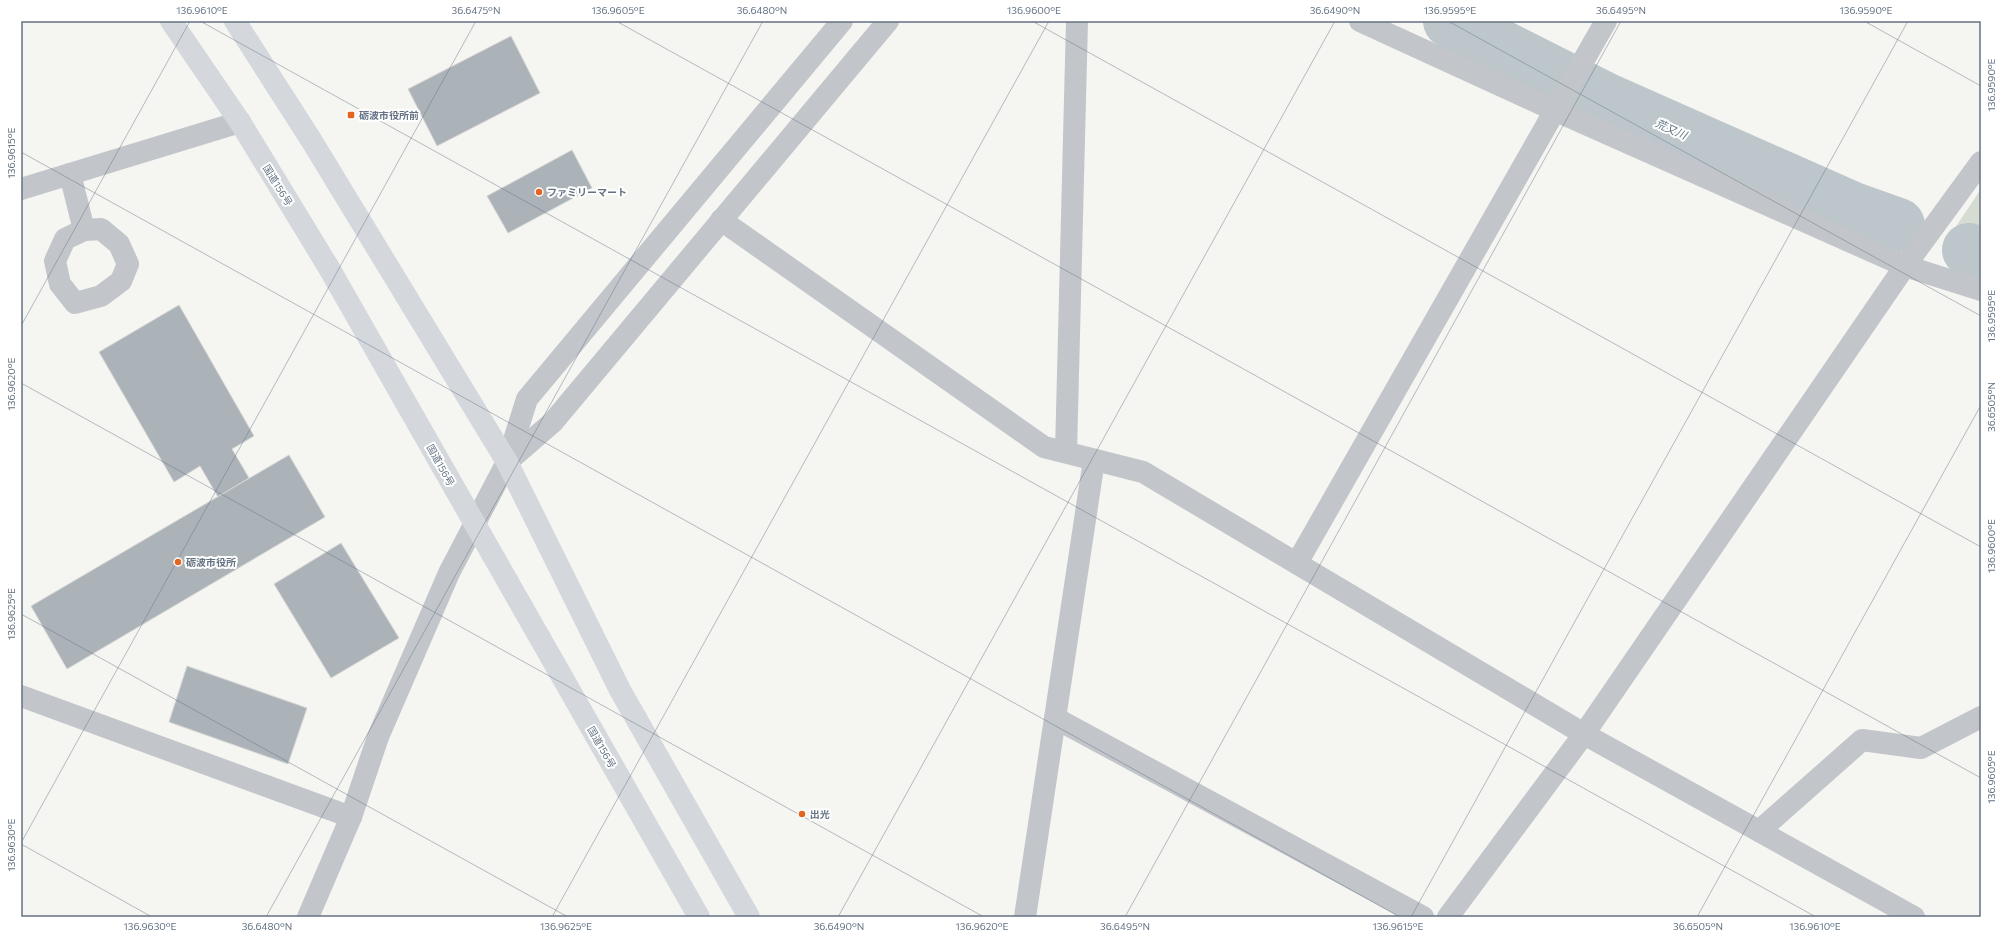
<svg xmlns="http://www.w3.org/2000/svg" width="2002" height="938" font-family="Commissioner,'Noto Sans JP',sans-serif">
	<style>
		.green { fill: #d5dcd2 }
		.lines { fill: none; stroke-linecap: round; stroke-linejoin: round }
		.river { stroke: #bdc6cb; stroke-width: 54 }
		.building { fill: #abb2b8; stroke: #d6d6d4 }
		.minor { stroke: #c2c5c9; stroke-width: 22 }
		.highway { stroke: #d4d8dc; stroke-width: 22 }
		.ticks { fill: none; stroke: #647283; stroke-width: 1; stroke-opacity: 0.45 }
		.poi-dot { fill: #e46422; stroke: #fff; stroke-width: 1.5 }
		.labels { text-anchor: middle; stroke-width: 4; stroke-linejoin: round; paint-order: stroke }
		.poi-label { font-size: 10px; font-weight: bold; fill: #647283; stroke: #fff; text-anchor: start }
		.street-label { font-size: 10px; fill: #647283; stroke: #fff }
		.water-label { font-size: 11px; font-style: italic; fill: #5f7380; stroke: #fff }
		.neatline { fill: none; stroke: #647283; stroke-width: 1.5 }
		.ticks-label { font-size: 10px; text-anchor: middle; fill: #647283 }
	</style>
	<rect width="100%" height="100%" fill="#f5f5f1"/>
	<polygon class="green" points="1981,189 1981,244 1951,234"/>
	<g class="lines">
		<g class="river">
			<polyline points="1450,21 1609,101 1853,209 1898,225"/>
			<polyline points="1969,250 1981,254"/>
		</g>
	</g>
	<g class="building">
		<polygon points="511,36 540,93 437,146 408,89"/>
		<polygon points="572,150 592,188 508,233 487,196"/>
		<polygon points="179,305 254,436 232,449 249,478 218,497 200,466 174,482 99,352"/>
		<polygon points="289,455 325,517 67,669 31,606"/>
		<polygon points="341,543 399,638 331,678 274,584"/>
		<polygon points="187,666 307,708 288,764 169,722"/>
	</g>
	<g class="lines">
		<g class="minor">
			<polyline points="1360,21 1554,110 1905,266 1981,290"/>
			<polyline points="70,174 84,230"/>
			<polyline points="21,189 240,122"/>
			<polyline points="721,220 1044,447 1143,472 1584,734 1914,917"/>
			<polygon points="101,229 119,244 128,264 121,281 101,296 75,303 60,284 55,261 65,239 84,230"/>
			<polyline points="1066,452 1077,21"/>
			<polyline points="507,462 553,422 888,21"/>
			<polyline points="1297,563 1606,21"/>
			<polyline points="21,696 351,817"/>
			<polyline points="1055,718 1423,917"/>
			<polyline points="1759,831 1862,740 1921,748 1981,717"/>
			<polyline points="308,917 351,817 378,737 449,573 507,462 527,399 842,21"/>
			<polyline points="1025,917 1094,460"/>
			<polyline points="1448,917 1584,734 1905,266 1981,162"/>
		</g>
		<g class="highway">
			<polyline points="171,21 240,122 329,268 699,917"/>
			<polyline points="235,21 313,143 507,462 620,690 749,917"/>
		</g>
	</g>
	<path class="ticks" d="M200 21 1816 917M616 21 1981 778M1032 21 1981 547M1448 21 1981 316M1864 21 1981 86M21 152 1400 917M21 326 190 21M21 383 984 917M21 614 568 917M21 843 476 21M21 844 152 917M266 917 763 21M552 917 1049 21M838 917 1335 21M1125 917 1621 21M1411 917 1908 21M1697 917 1981 405"/>
	<g class="poi-dot">
		<rect x="347" y="111" width="8" height="8" rx="2"/>
		<circle cx="539" cy="192" r="4"/>
		<circle cx="178" cy="562" r="4"/>
		<circle cx="802" cy="814" r="4"/>
	</g>
	<g class="labels">
		<g class="poi-label">
			<text x="359" y="119">砺波市役所前</text>
			<text x="547" y="196">ファミリーマート</text>
			<text x="186" y="566">砺波市役所</text>
			<text x="810" y="818">出光</text>
		</g>
		<g class="street-label">
			<text transform="translate(278 185) rotate(58)" y="4">国道156号</text>
			<text transform="translate(441 465) rotate(61)" y="4">国道156号</text>
			<text transform="translate(602 747) rotate(60)" y="4">国道156号</text>
		</g>
		<g class="water-label">
			<text transform="translate(1671 129) rotate(24)" y="4">荒又川</text>
		</g>
	</g>
	<rect width="2002" height="938" fill="none" stroke="#ffffff" stroke-width="44"/>
	<rect x="22" y="22" width="1958" height="894" class="neatline"/>
	<g class="ticks-label">
		<text x="202" y="14">136.9610°E</text>
		<text x="476" y="14">36.6475°N</text>
		<text x="618" y="14">136.9605°E</text>
		<text x="762" y="14">36.6480°N</text>
		<text x="1034" y="14">136.9600°E</text>
		<text x="1335" y="14">36.6490°N</text>
		<text x="1450" y="14">136.9595°E</text>
		<text x="1621" y="14">36.6495°N</text>
		<text x="1866" y="14">136.9590°E</text>
		<text transform="translate(1991 85) rotate(-90)" y="4">136.9590°E</text>
		<text transform="translate(11 153) rotate(-90)" y="4">136.9615°E</text>
		<text transform="translate(1991 316) rotate(-90)" y="4">136.9595°E</text>
		<text transform="translate(11 384) rotate(-90)" y="4">136.9620°E</text>
		<text transform="translate(1991 407) rotate(-90)" y="4">36.6505°N</text>
		<text transform="translate(1991 546) rotate(-90)" y="4">136.9600°E</text>
		<text transform="translate(11 614) rotate(-90)" y="4">136.9625°E</text>
		<text transform="translate(1991 777) rotate(-90)" y="4">136.9605°E</text>
		<text transform="translate(11 845) rotate(-90)" y="4">136.9630°E</text>
		<text x="150" y="930">136.9630°E</text>
		<text x="267" y="930">36.6480°N</text>
		<text x="566" y="930">136.9625°E</text>
		<text x="839" y="930">36.6490°N</text>
		<text x="982" y="930">136.9620°E</text>
		<text x="1125" y="930">36.6495°N</text>
		<text x="1398" y="930">136.9615°E</text>
		<text x="1698" y="930">36.6505°N</text>
		<text x="1815" y="930">136.9610°E</text>
	</g>
</svg>
